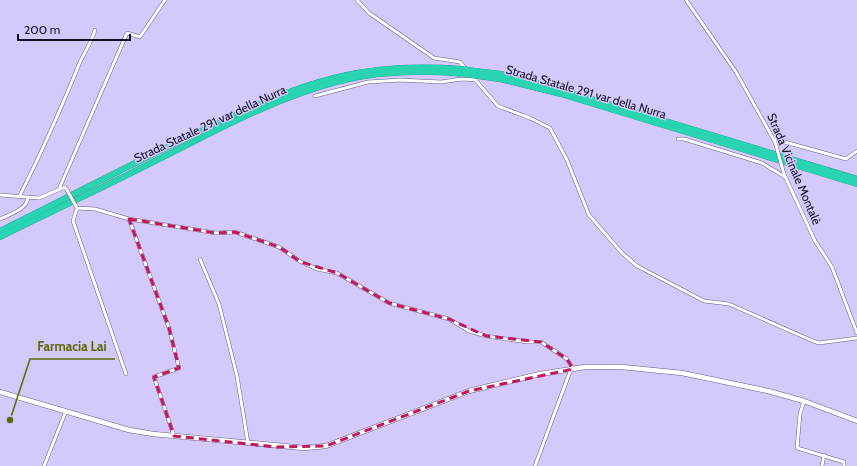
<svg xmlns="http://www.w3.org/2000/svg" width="857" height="466" font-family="Cabin,sans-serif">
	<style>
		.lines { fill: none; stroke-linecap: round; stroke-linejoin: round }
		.street-casing { stroke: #685e89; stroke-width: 4 }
		.secondary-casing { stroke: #685e89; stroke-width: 5.5 }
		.highway-casing { stroke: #218f7f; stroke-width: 6 }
		.street { stroke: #fff; stroke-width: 3 }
		.secondary { stroke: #fff; stroke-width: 4.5 }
		.highway { stroke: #28d4b1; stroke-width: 5.5 }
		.street-bridge-casing { stroke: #685e89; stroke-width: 4; stroke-linecap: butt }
		.highway-bridge-casing { stroke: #218f7f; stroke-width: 6; stroke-linecap: butt }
		.street-bridge { stroke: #fff; stroke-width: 3 }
		.highway-bridge { stroke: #28d4b1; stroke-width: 5.5 }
		.marked { fill: none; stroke: #c2185b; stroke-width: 3; stroke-dasharray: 8 5; stroke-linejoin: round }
		.labels { text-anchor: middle; stroke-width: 3; stroke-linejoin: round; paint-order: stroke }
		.street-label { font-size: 12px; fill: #141021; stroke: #d3c9fa }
		.leader { fill: none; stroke: #5f6707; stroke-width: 1.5 }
		.callout-dot { fill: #5f6707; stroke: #d3c9fa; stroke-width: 1.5 }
		.callout-label { font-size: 13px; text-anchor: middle; font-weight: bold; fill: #5f6707; stroke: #d3c9fa; stroke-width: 3; stroke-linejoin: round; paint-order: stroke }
	</style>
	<rect width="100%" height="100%" fill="#d3c9fa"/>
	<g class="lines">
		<defs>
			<g id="street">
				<polyline points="357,0 369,13 434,58 460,62 466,69"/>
				<polyline points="686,0 736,72 775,142"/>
				<polyline points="472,76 498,106 530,118 550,128 567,160 589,215 622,253 637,266 704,301 729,304 813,341 819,343 857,338"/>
				<polyline points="315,96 368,82 400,80 441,82 462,79 476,80"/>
				<polyline points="678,139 684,139 762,163 785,177"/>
				<polyline points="774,139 846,159 857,151"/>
				<polyline points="784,174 815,241 832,267 857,333"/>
				<polyline points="59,189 127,33 140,37 165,0"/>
				<polyline points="0,195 39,198 65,187 67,190"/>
				<path d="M19 197C41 154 60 111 78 67 83 54 91 44 95 30"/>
				<path d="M0 219C10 214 27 210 28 197"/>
				<polyline points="129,219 169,328 179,368 154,377 174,436"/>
				<polyline points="200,259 219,304 237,376 248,443"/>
				<polyline points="126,374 73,221 77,208 95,209 129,219 216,233 235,232 279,247 301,262 317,269 337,273 389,303 449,319 469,331 486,336 528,342 541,342 567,359 573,369"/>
				<polyline points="804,401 800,414 797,448 844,462 844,466"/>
				<polyline points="44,466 66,411"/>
				<polyline points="535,466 571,369"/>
				<polyline points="822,466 824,455"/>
			</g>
			<polyline id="secondary" points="0,392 129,430 153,434 304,448 326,446 469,391 540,374 585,367 622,367 682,373 768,391 804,401 857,421"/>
			<g id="highway">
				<polyline points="475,71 501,74 549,86 857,179"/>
				<polyline points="478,76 500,79 561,94 857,184"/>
				<path d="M0 231C65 199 129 165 195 134 241 111 288 89 338 77 379 67 420 66 461 69"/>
				<path d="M0 237C52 211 104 187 155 161 214 132 272 99 336 82 377 71 423 70 465 74"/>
			</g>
		</defs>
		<use href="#street" class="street-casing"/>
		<use href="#secondary" class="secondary-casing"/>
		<use href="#highway" class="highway-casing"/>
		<use href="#street" class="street"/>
		<use href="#secondary" class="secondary"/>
		<use href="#highway" class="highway"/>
		<defs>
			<g id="street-bridge">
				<polyline points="775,142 784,174"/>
				<polyline points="67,190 77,208"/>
			</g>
			<g id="highway-bridge">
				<polyline points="461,69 475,71"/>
				<polyline points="465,74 478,76"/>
			</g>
		</defs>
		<use href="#street-bridge" class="street-bridge-casing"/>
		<use href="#highway-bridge" class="highway-bridge-casing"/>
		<use href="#street-bridge" class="street-bridge"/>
		<use href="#highway-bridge" class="highway-bridge"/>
	</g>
	<path class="marked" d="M129 219 216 233 235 232 279 247 301 262 337 273 389 303 449 319 486 336 541 342 567 359 573 369 469 391 326 446 277 447 174 436 154 377 179 368 169 328Z"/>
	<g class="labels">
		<g class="street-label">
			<text transform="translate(586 92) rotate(16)" y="4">Strada Statale 291 var della Nurra</text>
			<text transform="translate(210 124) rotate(-25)" y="4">Strada Statale 291 var della Nurra</text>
			<text transform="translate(794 169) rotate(67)" y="4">Strada Vicinale Montalè</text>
		</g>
	</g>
	<path class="leader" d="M10 420L30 359H115"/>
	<circle class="callout-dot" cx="10" cy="420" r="4"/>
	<g class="callout-label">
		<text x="72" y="351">Farmacia Lai</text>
	</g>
	<path d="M18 34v6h112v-6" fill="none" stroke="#141021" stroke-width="2"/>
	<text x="24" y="34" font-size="12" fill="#141021" stroke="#d3c9fa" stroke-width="3" paint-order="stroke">200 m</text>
</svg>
